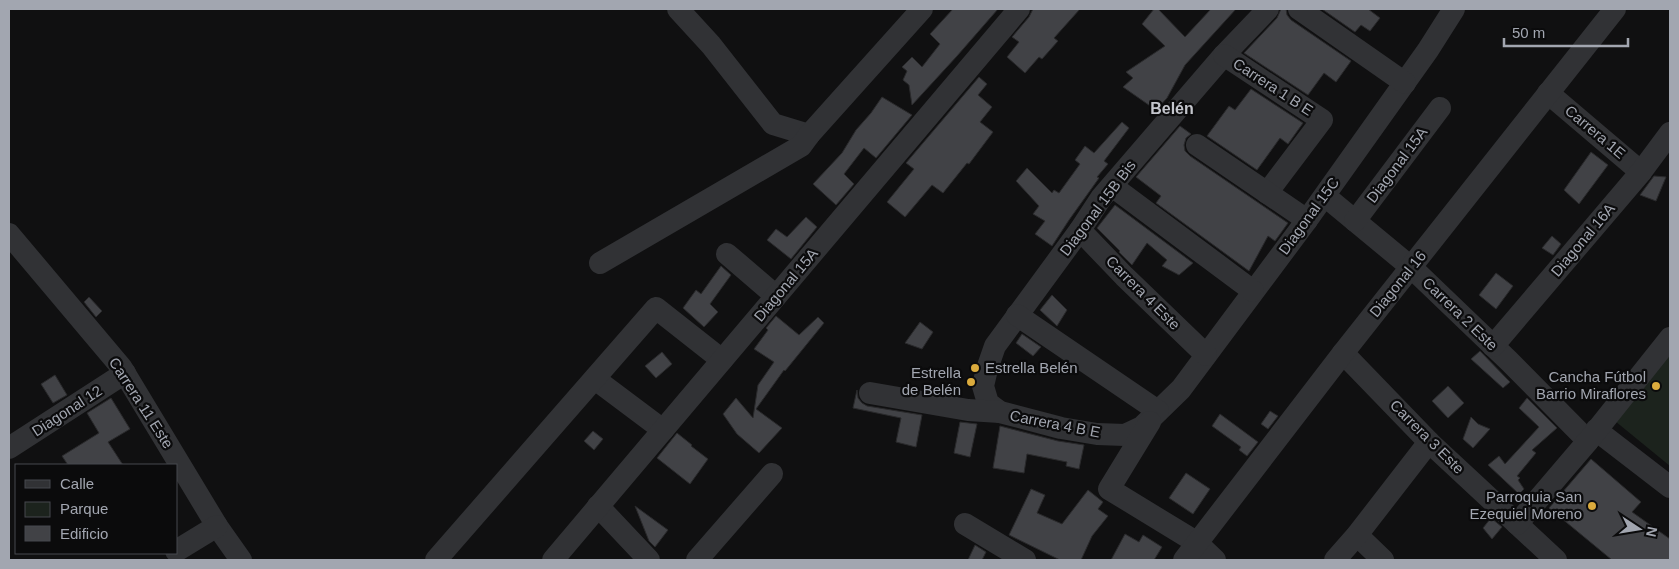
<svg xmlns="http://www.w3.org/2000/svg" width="1679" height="569" font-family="Arial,sans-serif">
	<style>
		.green { fill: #1c231d }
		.building { fill: #414246; stroke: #2a2a2c }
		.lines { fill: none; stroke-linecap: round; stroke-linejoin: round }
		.minor { stroke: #313235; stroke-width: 22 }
		.poi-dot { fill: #dbab3d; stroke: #0b0b0c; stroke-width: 2 }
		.labels { text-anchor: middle; stroke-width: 4.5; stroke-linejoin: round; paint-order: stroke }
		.street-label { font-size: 15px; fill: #a2a6b0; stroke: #0b0b0c }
		.poi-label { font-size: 15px; fill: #a2a6b0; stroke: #0b0b0c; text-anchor: end }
		.neighbourhood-label { font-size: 16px; font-weight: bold; fill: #c3c5cc; stroke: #0b0b0c }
	</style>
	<rect width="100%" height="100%" fill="#101011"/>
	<polygon class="green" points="1670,351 1670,466 1615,421"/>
	<g class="building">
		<polygon points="953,9 998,9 957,56 912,105 909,85 903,80 907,71 902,67 912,57 922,67 940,44 930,34"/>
		<polygon points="1033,9 1080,9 1054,38 1058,41 1042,59 1039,57 1025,73 1007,57 1019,42 1012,37 1029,17"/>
		<polygon points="1154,9 1158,9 1185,37 1211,9 1236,9 1185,65 1167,98 1156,110 1123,87 1133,78 1126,72 1165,46 1142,24"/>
		<polygon points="1281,9 1286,9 1287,15 1291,20 1351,61 1336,82 1324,73 1308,95 1244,53 1277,18"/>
		<polygon points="1322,9 1368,9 1380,18 1370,31 1361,25 1355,32"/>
		<polygon points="979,77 987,84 978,95 992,107 980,122 993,132 969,164 967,163 943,193 932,185 905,217 887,202 914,169 906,163"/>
		<polygon points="1251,89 1303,123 1288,144 1280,138 1257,170 1207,136 1229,106 1235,110"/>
		<polygon points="882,97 912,115 876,158 864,148 844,174 854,184 836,205 813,184 842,153 856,130 871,113"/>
		<polygon points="1122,122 1129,128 1104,161 1108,164 1097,177 1099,178 1069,220 1052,246 1035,234 1045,221 1033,214 1039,206 1016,181 1027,168 1052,193 1054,190 1059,193 1080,164 1075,160 1085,146 1094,153"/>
		<polygon points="1180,126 1191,134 1186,138 1184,145 1185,151 1190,156 1288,223 1275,241 1268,236 1249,271 1156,203 1161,196 1136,177"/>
		<polygon points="1591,152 1608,165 1579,204 1564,190"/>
		<polygon points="1654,176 1666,177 1656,201 1640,195"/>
		<polygon points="1115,205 1193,263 1179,275 1162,266 1167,260 1147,243 1132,265 1119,252 1120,251 1097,228"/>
		<polygon points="806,217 817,227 791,259 767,240 776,229 787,237"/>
		<polygon points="1552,236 1561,244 1553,255 1542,248"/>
		<polygon points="721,266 731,275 710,304 718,312 704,327 683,308 696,290 701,294"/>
		<polygon points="1496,273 1513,286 1496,309 1479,295"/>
		<polygon points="1052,295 1067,310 1057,326 1040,310"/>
		<polygon points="89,297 102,311 96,317 84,302"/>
		<polygon points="776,316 799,335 818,317 824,323 785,371 784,370 756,409 782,428 759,453 737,434 723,414 736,398 753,418 758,385 774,362 754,349 768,330 766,328"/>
		<polygon points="920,322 933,332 922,349 905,343"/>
		<polygon points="1022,334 1041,347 1033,356 1016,343"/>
		<polygon points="1480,351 1510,382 1503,388 1471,359"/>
		<polygon points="662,352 672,364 656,378 645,366"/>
		<polygon points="55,375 67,395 53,403 41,384"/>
		<polygon points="1448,386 1464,403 1448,418 1432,401"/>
		<polygon points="857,390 858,398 862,403 867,406 922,415 916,447 896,442 901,418 853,408"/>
		<polygon points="111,398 130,429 108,442 123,465 68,465 62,456 99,433 87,413"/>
		<polygon points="1527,398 1557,428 1532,450 1536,453 1517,476 1520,478 1518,480 1524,489 1519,494 1488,465 1499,456 1505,464 1539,427 1519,408"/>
		<polygon points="1270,411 1278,416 1268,429 1261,424"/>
		<polygon points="1220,414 1258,442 1247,456 1239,450 1241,447 1212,426"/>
		<polygon points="1471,417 1478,424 1490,429 1473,448 1463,439"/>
		<polygon points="960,422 977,424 970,457 954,453"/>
		<polygon points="1000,426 1058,441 1084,445 1079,469 1066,466 1067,462 1027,454 1024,473 993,468"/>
		<polygon points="593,431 603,439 594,450 584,441"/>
		<polygon points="677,433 692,445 691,446 708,459 690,484 657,458"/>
		<polygon points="1591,459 1641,502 1632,512 1670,539 1670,560 1612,560 1549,508"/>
		<polygon points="1186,473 1210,489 1193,514 1169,498"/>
		<polygon points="1031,489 1045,495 1037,513 1062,524 1088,490 1103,502 1098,509 1108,516 1092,536 1081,560 1060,560 1009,535"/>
		<polygon points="635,506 668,530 655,547 649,541"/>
		<polygon points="1491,518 1502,527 1492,539 1483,528"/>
		<polygon points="1125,534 1139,542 1143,535 1162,547 1154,560 1111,560"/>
		<polygon points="975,545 986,552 982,560 968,560"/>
	</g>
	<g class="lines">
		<g class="minor">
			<polyline points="678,9 711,45 773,124 809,135"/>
			<polyline points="1268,9 1224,55 1101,198 1080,230 995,346 987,369 983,386 988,403 1000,412 1061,428 1097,434 1125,435 1142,427 1181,389 1307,220 1428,50 1454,9"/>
			<polyline points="1299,9 1405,83"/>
			<polyline points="1224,55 1322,120 1267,193"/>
			<polyline points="1548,93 1641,172"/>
			<polyline points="1197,145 1307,220"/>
			<polyline points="1112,186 1253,291"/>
			<polyline points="1325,196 1412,268 1509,361 1588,441"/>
			<polyline points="1355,221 1440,108"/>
			<polyline points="1080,230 1124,276 1206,355"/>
			<polyline points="9,234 121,367 217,526 241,560"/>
			<polyline points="727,254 776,296"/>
			<polyline points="600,263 801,146 809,135 922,9"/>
			<polyline points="1017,315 1158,411"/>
			<polyline points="1493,346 1641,172 1670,133"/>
			<polyline points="1343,353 1429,442 1556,560"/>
			<polyline points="595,379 663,430"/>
			<polyline points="870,393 968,410 1000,412"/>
			<polyline points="1150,422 1109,489 1196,542 1215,560"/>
			<polyline points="1596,430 1670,487"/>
			<polyline points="9,448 125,373"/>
			<polyline points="598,506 649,560"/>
			<polyline points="965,524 1025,560"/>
			<polyline points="1517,524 1588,441 1670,338"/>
			<polyline points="1357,535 1383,560"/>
			<polyline points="176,551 217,526"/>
			<polyline points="436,560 656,308 722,360"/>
			<polyline points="553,560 1019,9"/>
			<polyline points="697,560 772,474"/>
			<polyline points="1184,560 1343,353 1615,9"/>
			<polyline points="1335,560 1357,535 1429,442"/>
		</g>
	</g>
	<g class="poi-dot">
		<circle cx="975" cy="368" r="5"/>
		<circle cx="971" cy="382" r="5"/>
		<circle cx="1656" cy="386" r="5"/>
		<circle cx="1592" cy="506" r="5"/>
	</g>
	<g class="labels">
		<g class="street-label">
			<text transform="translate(1273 87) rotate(33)" y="5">Carrera 1 B E</text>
			<text transform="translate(1595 132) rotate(40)" y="5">Carrera 1E</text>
			<text transform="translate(1397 165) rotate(-53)" y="5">Diagonal 15A</text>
			<text transform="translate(1098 208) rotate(-53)" y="5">Diagonal 15B Bis</text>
			<text transform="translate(1309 216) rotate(-54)" y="5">Diagonal 15C</text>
			<text transform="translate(1583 240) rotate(-50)" y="5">Diagonal 16A</text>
			<text transform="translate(1398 284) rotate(-51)" y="5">Diagonal 16</text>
			<text transform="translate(786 285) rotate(-50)" y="5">Diagonal 15A</text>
			<text transform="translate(1143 293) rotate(45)" y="5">Carrera 4 Este</text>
			<text transform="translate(1460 314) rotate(44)" y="5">Carrera 2 Este</text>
			<text transform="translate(141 403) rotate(57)" y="5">Carrera 11 Este</text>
			<text transform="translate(67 411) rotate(-33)" y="5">Diagonal 12</text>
			<text transform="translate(1055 424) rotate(11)" y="5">Carrera 4 B E</text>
			<text transform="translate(1427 437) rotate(45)" y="5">Carrera 3 Este</text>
		</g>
		<g class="poi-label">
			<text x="985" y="373" text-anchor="start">Estrella Belén</text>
			<text x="961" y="378">Estrella<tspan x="961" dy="17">de Belén</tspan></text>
			<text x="1646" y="382">Cancha Fútbol<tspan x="1646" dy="17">Barrio Miraflores</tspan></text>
			<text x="1582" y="502">Parroquia San<tspan x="1582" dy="17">Ezequiel Moreno</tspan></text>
		</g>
		<g class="neighbourhood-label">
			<text x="1172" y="114">Belén</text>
		</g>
	</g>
	<rect width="1679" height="569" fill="none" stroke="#a2a6b0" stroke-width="20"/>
	<rect x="15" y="464" width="162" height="90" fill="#0b0b0c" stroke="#47494e"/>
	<rect x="25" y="480" width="25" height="8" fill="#313235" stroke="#47494e"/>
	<text x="60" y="489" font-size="15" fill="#a2a6b0">Calle</text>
	<rect x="25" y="502" width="25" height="15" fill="#1c231d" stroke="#47494e"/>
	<text x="60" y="514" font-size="15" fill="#a2a6b0">Parque</text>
	<rect x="25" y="526" width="25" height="15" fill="#414246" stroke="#47494e"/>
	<text x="60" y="539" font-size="15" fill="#a2a6b0">Edificio</text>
	<g transform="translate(1639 529) rotate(102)" stroke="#0b0b0c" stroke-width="4" paint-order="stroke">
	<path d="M0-4L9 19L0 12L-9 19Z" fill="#a2a6b0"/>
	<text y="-8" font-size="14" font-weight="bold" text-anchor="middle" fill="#a2a6b0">N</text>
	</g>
	<path d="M1504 38v8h124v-8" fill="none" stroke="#a2a6b0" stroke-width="2.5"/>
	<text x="1512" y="38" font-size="15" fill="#a2a6b0" stroke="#0b0b0c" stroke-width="4" paint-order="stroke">50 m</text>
</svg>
